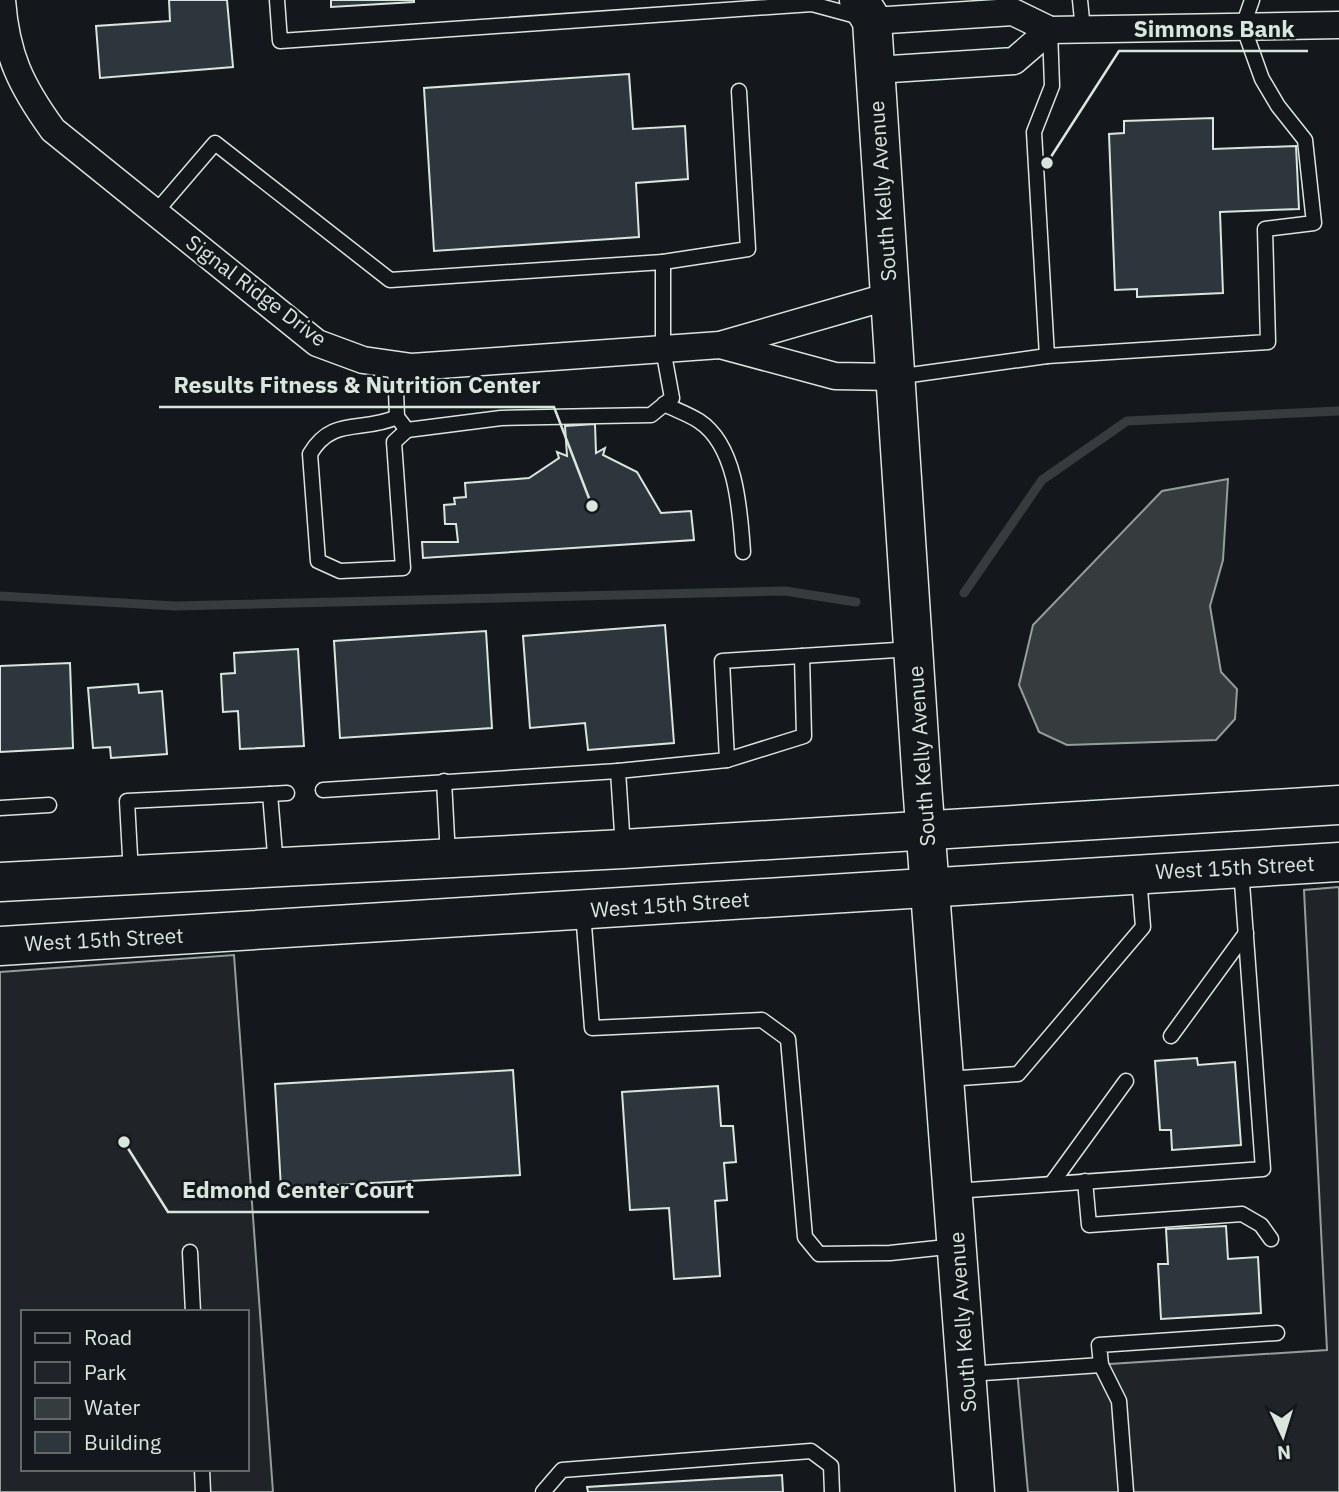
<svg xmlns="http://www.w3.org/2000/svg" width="1339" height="1492" font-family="'IBM Plex Sans',sans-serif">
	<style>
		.green { fill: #202428; stroke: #939e99; stroke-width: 2; fill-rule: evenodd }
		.water { fill: #363b3e; stroke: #939e99; stroke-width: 2 }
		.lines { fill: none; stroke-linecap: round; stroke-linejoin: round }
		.stream { stroke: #363b3e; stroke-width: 9 }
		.building { fill: #2c363c; stroke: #d8e6dc; stroke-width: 2 }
		.lane-casing { stroke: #d8e6dc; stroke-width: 17 }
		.street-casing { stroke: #d8e6dc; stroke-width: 29 }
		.secondary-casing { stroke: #d8e6dc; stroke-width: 41 }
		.primary-casing { stroke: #d8e6dc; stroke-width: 41 }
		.lane { stroke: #14181c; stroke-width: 14 }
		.street { stroke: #14181c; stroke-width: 26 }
		.secondary { stroke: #14181c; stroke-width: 38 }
		.primary { stroke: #14181c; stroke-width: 38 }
		.labels { text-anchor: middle; stroke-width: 5; stroke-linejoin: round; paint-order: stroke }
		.street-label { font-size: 21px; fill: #d8e6dc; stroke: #14181c }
		.leader { fill: none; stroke: #d8e6dc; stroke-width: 2.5 }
		.callout-dot { fill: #d8e6dc; stroke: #14181c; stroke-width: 2.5 }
		.callout-label { font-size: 23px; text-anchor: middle; font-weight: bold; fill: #d8e6dc; stroke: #14181c; stroke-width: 5; stroke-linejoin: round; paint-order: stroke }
	</style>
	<rect width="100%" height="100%" fill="#14181c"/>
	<g class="green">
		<polygon points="1339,887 1339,1492 1028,1492 1017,1370 1327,1350 1304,890"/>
		<path d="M234 955 273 1492H0V972ZM23 1312H247V1469H23Z"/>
	</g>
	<polygon class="water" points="1228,479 1223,560 1210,606 1221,672 1237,689 1235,719 1216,740 1067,745 1039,732 1019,685 1033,625 1162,491"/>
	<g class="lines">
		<g class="stream">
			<polyline points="964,593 1042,480 1127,421 1339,411"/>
			<polyline points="0,596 175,606 785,591 856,602"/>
		</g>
	</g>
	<g class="building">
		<polygon points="169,0 227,0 233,67 100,78 96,26 170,21"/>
		<polygon points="331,0 414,0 414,2 331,7"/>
		<polygon points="629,74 633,129 685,126 688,179 636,183 639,237 434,251 424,88"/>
		<polygon points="1213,118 1213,149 1296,146 1299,209 1220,212 1223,293 1137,297 1137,289 1115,290 1109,134 1124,133 1124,121"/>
		<polygon points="595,424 596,453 605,448 603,455 637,472 661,513 691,511 694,540 423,558 422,542 458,542 456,524 445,524 444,505 455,504 454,498 466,497 465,483 529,478 559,458 557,452 567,456 565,426"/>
		<polygon points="665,625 674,743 588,750 585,723 530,728 523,636"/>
		<polygon points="486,631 492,728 340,738 334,641"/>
		<polygon points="298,649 304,746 240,749 238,711 223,712 221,674 235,673 234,653"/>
		<polygon points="70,663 73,748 0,752 0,666"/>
		<polygon points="138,684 139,693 162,691 167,754 111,758 110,747 93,748 88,688"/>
		<polygon points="1197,1058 1198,1065 1235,1062 1241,1145 1172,1150 1171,1130 1160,1130 1155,1061"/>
		<polygon points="513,1070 520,1175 281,1188 275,1084"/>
		<polygon points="718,1086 721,1126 733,1126 736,1162 724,1163 727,1200 715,1201 720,1276 674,1279 669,1208 630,1210 622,1092"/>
		<polygon points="1226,1226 1228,1259 1258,1257 1261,1313 1161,1319 1158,1264 1168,1264 1166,1229"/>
		<polygon points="782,1475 783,1492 588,1492 587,1487"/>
	</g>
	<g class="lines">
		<defs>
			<g id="lane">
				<polyline points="277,0 280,41 812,4 860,17"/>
				<polyline points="1080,0 1083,30"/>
				<polyline points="155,213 215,143 390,280 663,262 663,349 672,398 651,415 501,418 407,430 397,417 395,365"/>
				<polyline points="663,262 748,249 739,91"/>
				<polyline points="1047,356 1034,132 1052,86 1050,30"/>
				<polyline points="896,377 1047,356 1268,342 1265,229 1314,223 1305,140 1278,106 1262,79 1243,26 1252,0"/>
				<path d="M664 404C676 410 688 414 699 421 737 446 740 512 743 552"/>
				<path d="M397 417C362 433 332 416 310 454L318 561 340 571 403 568 394 442 407 430"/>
				<polyline points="727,760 804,736 802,656"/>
				<polyline points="444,781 448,857"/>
				<polyline points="323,790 618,771"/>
				<polyline points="270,794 287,793"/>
				<polyline points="0,808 49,805"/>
				<polyline points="623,848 618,771 727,760 722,661 912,649"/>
				<polyline points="131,874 127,801 270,794 276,866"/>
				<polyline points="583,912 592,1028 762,1020 788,1039 805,1237 819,1254 890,1253 956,1246"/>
				<polyline points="1171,1036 1246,933"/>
				<polyline points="947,1079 1018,1074 1143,927 1139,876"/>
				<polyline points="1085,1181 1089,1225 1242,1214 1261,1225 1271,1239"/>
				<polyline points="1052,1183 1126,1081"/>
				<polyline points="955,1191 1263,1169 1241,869"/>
				<polyline points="190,1252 193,1312"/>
				<polyline points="1101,1365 1119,1401 1126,1492"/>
				<polyline points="968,1374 1101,1365 1099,1345 1277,1333"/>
				<polyline points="202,1469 203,1492"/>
				<polyline points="543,1492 562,1470 811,1451 831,1466 832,1492"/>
			</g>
			<g id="street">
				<path d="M2 0C6 55 21 86 53 130L317 343 363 360 412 367 720 345 890 296"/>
				<polyline points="872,21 1013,12 1050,30 1014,61 876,70"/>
				<polyline points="1050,30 1339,25"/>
				<polyline points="720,345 835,376 895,377"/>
			</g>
			<polyline id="secondary" points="859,0 872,21 922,784 975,1492"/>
			<g id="primary">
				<polyline points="0,882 623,849 1339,805"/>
				<polyline points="0,946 1339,862"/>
			</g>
		</defs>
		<use href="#lane" class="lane-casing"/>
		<use href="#street" class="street-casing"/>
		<use href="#secondary" class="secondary-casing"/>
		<use href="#primary" class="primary-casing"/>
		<use href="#lane" class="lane"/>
		<use href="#street" class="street"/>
		<use href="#secondary" class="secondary"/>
		<use href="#primary" class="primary"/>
	</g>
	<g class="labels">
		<g class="street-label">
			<text transform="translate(883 191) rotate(-94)" y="7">South Kelly Avenue</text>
			<text transform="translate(256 291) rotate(37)" y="7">Signal Ridge Drive</text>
			<text transform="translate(922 756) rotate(-94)" y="7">South Kelly Avenue</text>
			<text transform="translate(1235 868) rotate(-3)" y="7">West 15th Street</text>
			<text transform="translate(670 905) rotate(-4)" y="7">West 15th Street</text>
			<text transform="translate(104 940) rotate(-3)" y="7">West 15th Street</text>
			<text transform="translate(963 1322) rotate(-94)" y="7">South Kelly Avenue</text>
		</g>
	</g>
	<path class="leader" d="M1047 163L1119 51H1308M592 506L554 407H159M124 1142L168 1212H429"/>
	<g class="callout-dot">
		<circle cx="1047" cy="163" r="7"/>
		<circle cx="592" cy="506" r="7"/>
		<circle cx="124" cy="1142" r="7"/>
	</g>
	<g class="callout-label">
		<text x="1214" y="37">Simmons Bank</text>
		<text x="357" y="393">Results Fitness &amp; Nutrition Center</text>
		<text x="298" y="1198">Edmond Center Court</text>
	</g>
	<rect x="21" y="1310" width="228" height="161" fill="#14181c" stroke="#626a69" stroke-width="2"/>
	<rect x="35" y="1333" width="35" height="10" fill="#14181c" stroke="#626a69" stroke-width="2"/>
	<text x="84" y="1345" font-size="21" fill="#d8e6dc">Road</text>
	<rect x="35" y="1362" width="35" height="21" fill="#202428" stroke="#626a69" stroke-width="2"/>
	<text x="84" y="1380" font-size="21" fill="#d8e6dc">Park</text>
	<rect x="35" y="1398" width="35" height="21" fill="#363b3e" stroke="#626a69" stroke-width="2"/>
	<text x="84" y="1415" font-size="21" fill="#d8e6dc">Water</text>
	<rect x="35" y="1432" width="35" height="21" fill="#2c363c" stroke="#626a69" stroke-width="2"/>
	<text x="84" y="1450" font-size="21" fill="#d8e6dc">Building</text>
	<g transform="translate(1283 1436) rotate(176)" stroke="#14181c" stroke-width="5" paint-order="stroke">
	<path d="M0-5L12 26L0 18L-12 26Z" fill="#d8e6dc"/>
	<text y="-10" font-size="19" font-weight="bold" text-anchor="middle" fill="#d8e6dc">N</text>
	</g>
</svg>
